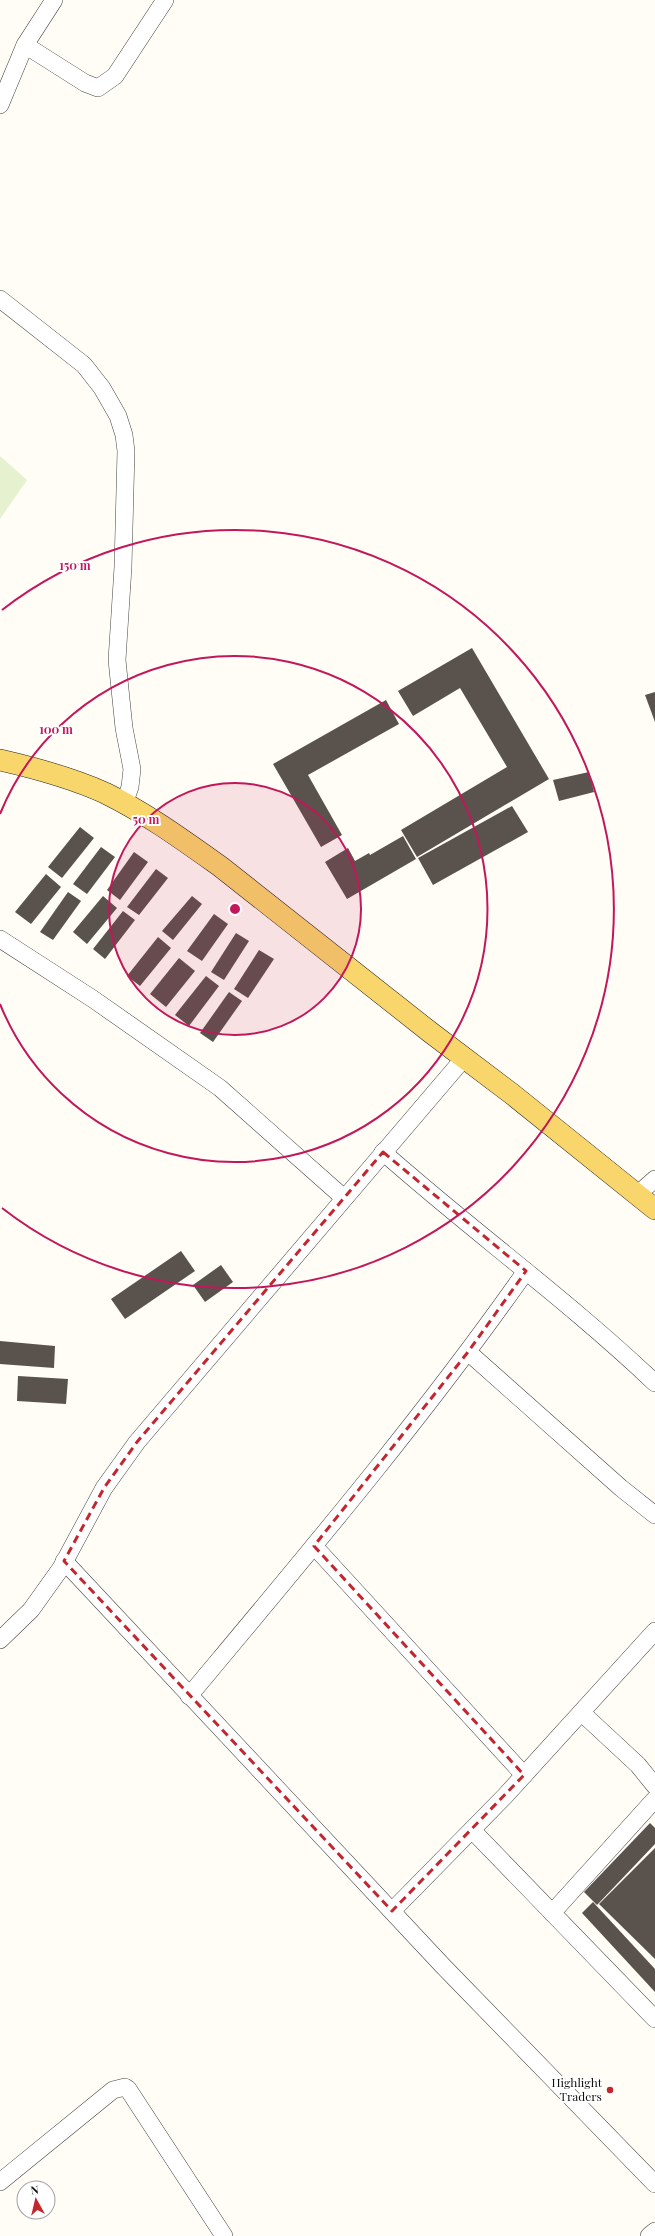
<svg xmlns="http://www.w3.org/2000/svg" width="655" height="2236" font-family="'Playfair Display',serif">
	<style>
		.pitch { fill: #e6f2cf }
		.building { fill: #5a524d }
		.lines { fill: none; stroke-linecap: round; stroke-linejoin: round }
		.minor-casing { stroke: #444; stroke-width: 18 }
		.major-casing { stroke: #222; stroke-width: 22 }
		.minor { stroke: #fff; stroke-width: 17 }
		.major { stroke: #f9d66b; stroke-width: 21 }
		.marked { fill: none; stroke: #c4262e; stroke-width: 3; stroke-dasharray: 8 5; stroke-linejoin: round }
		.ring { fill: none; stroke: #c2185b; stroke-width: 2 }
		.poi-dot { fill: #c4262e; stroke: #fff; stroke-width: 1.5 }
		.labels { text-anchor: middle; stroke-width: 4; stroke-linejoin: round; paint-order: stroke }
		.poi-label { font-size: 12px; fill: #111; stroke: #fff; text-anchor: end }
		.centre { fill: #c2185b; stroke: #fff; stroke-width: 2 }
		.ring-label { font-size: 12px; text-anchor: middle; font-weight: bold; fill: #c2185b; stroke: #fff; stroke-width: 4; stroke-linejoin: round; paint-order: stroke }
	</style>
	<rect width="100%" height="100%" fill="#fffdf5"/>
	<polygon class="pitch" points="0,456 27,480 0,519"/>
	<g class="building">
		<polygon points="472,648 549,779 417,857 401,830 507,767 460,688 413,716 398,691"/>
		<polygon points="655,692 655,722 645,695"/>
		<polygon points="386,700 399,724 308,775 342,835 321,847 273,764"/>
		<polygon points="589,772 594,792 559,801 553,780"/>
		<polygon points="512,806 528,832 433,885 418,858"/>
		<polygon points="80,827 94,838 62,878 48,867"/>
		<polygon points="403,836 416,859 347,899 325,862 348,848 355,861 369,853 370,855"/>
		<polygon points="101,847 115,857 87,894 73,884"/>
		<polygon points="134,852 148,862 120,900 107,890"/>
		<polygon points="156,869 168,878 139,915 127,907"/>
		<polygon points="46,874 61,887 31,924 15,912"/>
		<polygon points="68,892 81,901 53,940 40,932"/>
		<polygon points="103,896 117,908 87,944 73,932"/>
		<polygon points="192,896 202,904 173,940 162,931"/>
		<polygon points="123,911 135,920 105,959 93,949"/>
		<polygon points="214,914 228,924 202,961 187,951"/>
		<polygon points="236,933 249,941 224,980 211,972"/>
		<polygon points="158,937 171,948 140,986 127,976"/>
		<polygon points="259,950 274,959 248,998 234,989"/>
		<polygon points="179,958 195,971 166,1007 150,994"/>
		<polygon points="206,976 219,986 189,1026 175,1015"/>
		<polygon points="229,992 242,1001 213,1042 200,1033"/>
		<polygon points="181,1251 195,1271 125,1319 111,1299"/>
		<polygon points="221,1265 233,1282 205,1302 193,1285"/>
		<polygon points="0,1341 55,1346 54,1368 0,1364"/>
		<polygon points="18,1376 68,1379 66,1404 17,1401"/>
		<polygon points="650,1823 655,1828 655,1844 597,1905 584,1892"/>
		<polygon points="655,1848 655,1959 599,1904"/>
		<polygon points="593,1902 655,1969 655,1992 582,1913"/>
	</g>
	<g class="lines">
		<defs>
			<g id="minor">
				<polyline points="25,45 85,83 98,88 115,76 165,0"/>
				<polyline points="0,105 25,45 54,0"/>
				<polyline points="0,299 84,365 102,388 118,416 124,435 126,451 123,567 117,660 124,728 132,769 130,787 124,804"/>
				<polyline points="0,939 93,999 220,1088 344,1198"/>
				<path d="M383 1152C472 1231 569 1301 655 1383"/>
				<polyline points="638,1194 655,1179"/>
				<polyline points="468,1352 621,1488 655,1515"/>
				<polyline points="314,1546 524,1775"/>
				<polyline points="64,1561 443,1966 655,2184"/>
				<polyline points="0,1640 31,1610 61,1568 104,1488 137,1442 465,1057"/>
				<path d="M189 1696C305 1557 422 1419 526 1271"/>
				<polyline points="582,1713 638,1765 655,1786"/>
				<polyline points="472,1830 655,2019"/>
				<polyline points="392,1911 505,1796 655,1631"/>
				<polyline points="552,1913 655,1799"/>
				<polyline points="0,2182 113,2090 125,2087 128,2089 224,2236"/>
				<polyline points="649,2236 655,2231"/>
			</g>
			<path id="major" d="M0 760C35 768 72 778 105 793 146 813 183 840 221 867L430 1032 512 1094 655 1209"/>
		</defs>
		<use href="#minor" class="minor-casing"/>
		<use href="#major" class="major-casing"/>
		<use href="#minor" class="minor"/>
		<use href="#major" class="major"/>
	</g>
	<path class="marked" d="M383 1152 526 1271 468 1352 314 1546 524 1775 392 1911 64 1561 104 1488 137 1442Z"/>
	<circle cx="235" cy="909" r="126" fill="#c2185b" fill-opacity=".12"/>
	<g class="ring">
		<circle cx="235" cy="909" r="126"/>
		<path d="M0 814A253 253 0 1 1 0 1004"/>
		<path d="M2 610A379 379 0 1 1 2 1208"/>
	</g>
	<circle class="poi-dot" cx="610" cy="2090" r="4"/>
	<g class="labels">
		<g class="poi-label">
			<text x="602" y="2087">Highlight<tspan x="602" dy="14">Traders</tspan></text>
		</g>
	</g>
	<circle cx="235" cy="909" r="6" class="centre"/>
	<g class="ring-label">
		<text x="75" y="570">150 m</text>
		<text x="56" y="734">100 m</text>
		<text x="146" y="824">50 m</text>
	</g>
	<g transform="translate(36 2200) rotate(352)"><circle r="19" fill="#ffffff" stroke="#a0a0a0"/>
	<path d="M0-3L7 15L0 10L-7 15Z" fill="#c4262e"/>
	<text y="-6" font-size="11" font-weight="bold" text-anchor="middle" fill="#111111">N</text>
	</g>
</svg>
